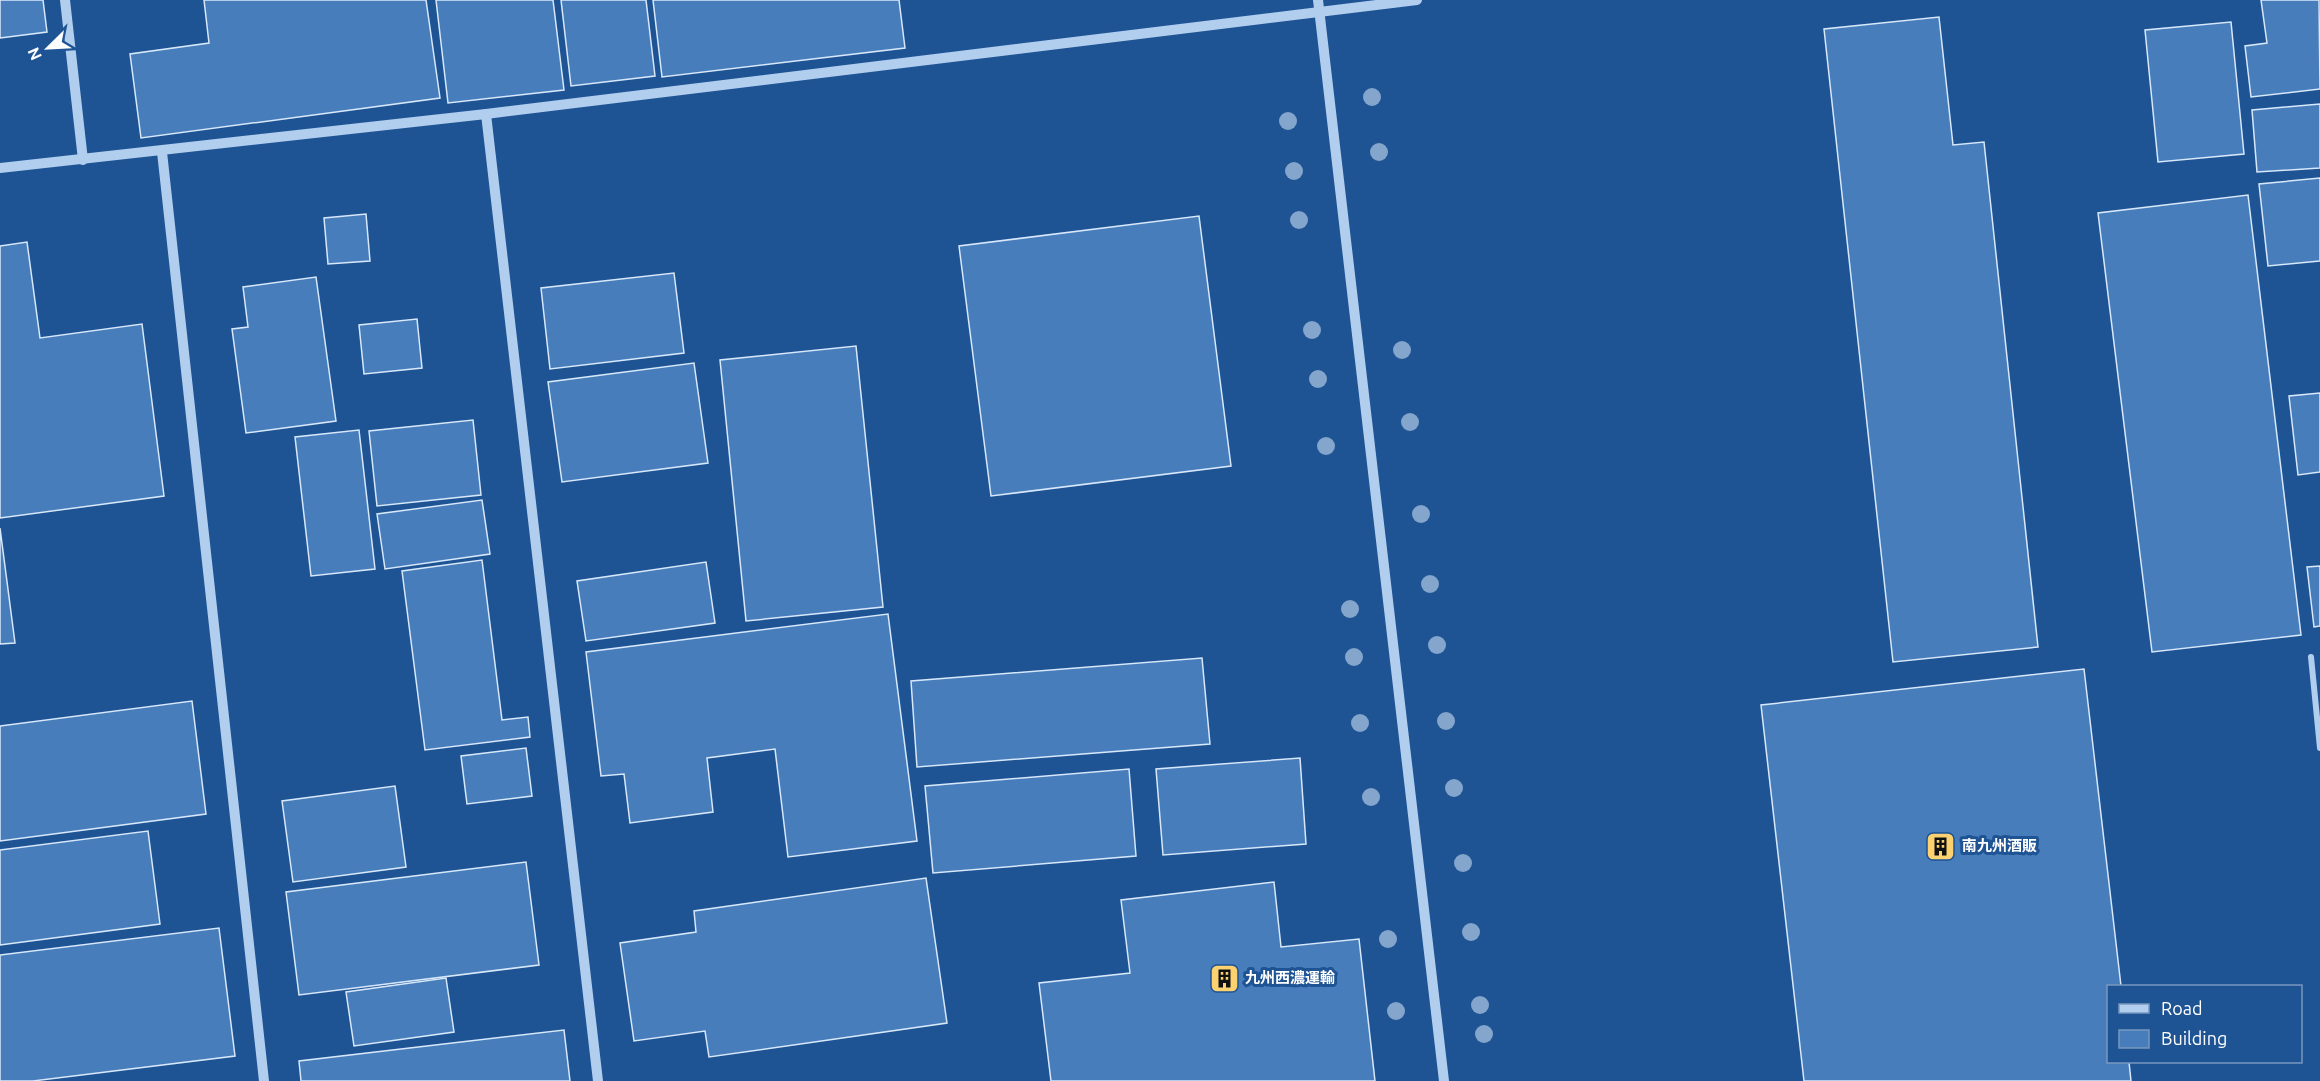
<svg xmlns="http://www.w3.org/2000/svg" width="2320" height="1081" font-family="Ubuntu,'Noto Sans JP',sans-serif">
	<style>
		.building { fill: #477dbb; stroke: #d7e8fa; stroke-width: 1.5 }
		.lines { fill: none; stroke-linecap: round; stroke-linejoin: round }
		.minor { stroke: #b1ceee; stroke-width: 6 }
		.tertiary { stroke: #b1ceee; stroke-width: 10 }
		.tree { fill: #84a5cc }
		.labels { text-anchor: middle; stroke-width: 6; stroke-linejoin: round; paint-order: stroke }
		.poi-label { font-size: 15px; font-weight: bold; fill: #fff; stroke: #1e5394; text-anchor: start }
	</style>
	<rect width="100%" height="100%" fill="#1e5394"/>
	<g class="building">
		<polygon points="0,0 43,0 47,32 0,38"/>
		<polygon points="204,0 426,0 440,98 141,138 130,54 209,43"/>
		<polygon points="436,0 553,0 564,90 448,103"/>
		<polygon points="561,0 646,0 655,76 571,86"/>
		<polygon points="653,0 899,0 905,48 662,77"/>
		<polygon points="2261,0 2319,0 2320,89 2251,97 2245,46 2267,43"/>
		<polygon points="1939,17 1953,145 1984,142 2038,647 1893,662 1824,29"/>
		<polygon points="2231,22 2244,154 2158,162 2145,30"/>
		<polygon points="2320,104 2320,168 2257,172 2252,110"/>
		<polygon points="2320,178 2320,261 2268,266 2259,184"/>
		<polygon points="2248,195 2301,635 2152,652 2098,213"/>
		<polygon points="366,214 370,261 328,264 324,218"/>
		<polygon points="1199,216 1231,466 991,496 959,246"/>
		<polygon points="27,242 40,338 142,324 164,496 0,518 0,246"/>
		<polygon points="674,273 684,353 550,369 541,288"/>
		<polygon points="316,277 336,421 246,433 232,329 248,327 243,287"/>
		<polygon points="417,319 422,368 364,374 359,325"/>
		<polygon points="856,346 883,607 746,621 720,360"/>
		<polygon points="694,363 708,463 562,482 548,382"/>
		<polygon points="2320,393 2320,472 2298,475 2289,396"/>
		<polygon points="473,420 481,495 377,506 369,431"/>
		<polygon points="359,430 375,569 311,576 295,437"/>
		<polygon points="482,500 490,554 385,569 377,514"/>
		<polygon points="0,528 15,643 0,644"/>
		<polygon points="482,560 502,720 528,717 530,737 425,750 402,571"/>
		<polygon points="706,562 715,623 586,641 577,581"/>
		<polygon points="2320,566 2320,626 2314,627 2307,567"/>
		<polygon points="888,614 917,841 788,857 775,749 707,758 713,812 630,823 624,774 601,776 586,652"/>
		<polygon points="1202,658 1210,744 917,767 911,681"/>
		<polygon points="2084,669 2121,986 2108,986 2108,1062 2129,1062 2131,1081 1804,1081 1761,705"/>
		<polygon points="192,701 206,814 0,841 0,726"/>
		<polygon points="526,748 532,796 467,804 461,756"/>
		<polygon points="1300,758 1306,844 1163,855 1156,769"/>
		<polygon points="1129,769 1136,856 933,873 925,786"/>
		<polygon points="395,786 406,867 293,882 282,801"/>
		<polygon points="148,831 160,924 0,945 0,850"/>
		<polygon points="526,862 539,965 299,995 286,892"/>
		<polygon points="926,878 947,1023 709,1057 705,1031 634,1041 620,943 696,932 694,911"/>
		<polygon points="1274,882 1281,947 1359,939 1375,1081 1051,1081 1039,983 1130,973 1121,900"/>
		<polygon points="219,928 235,1056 33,1081 0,1081 0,955"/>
		<polygon points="446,978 454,1032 354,1046 346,992"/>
		<polygon points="564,1030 570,1081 301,1081 299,1061"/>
	</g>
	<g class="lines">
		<polyline class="minor" points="2311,657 2320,748"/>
		<g class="tertiary">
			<polyline points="65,0 83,160"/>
			<polyline points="1318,0 1444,1081"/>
			<polyline points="486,114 598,1081"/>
			<polyline points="162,152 264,1081"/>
			<polyline points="0,168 486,114 1417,0"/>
		</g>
	</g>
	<g class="tree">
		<circle cx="1372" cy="97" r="9"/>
		<circle cx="1288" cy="121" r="9"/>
		<circle cx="1379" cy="152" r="9"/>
		<circle cx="1294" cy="171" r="9"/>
		<circle cx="1299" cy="220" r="9"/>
		<circle cx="1312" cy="330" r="9"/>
		<circle cx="1402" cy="350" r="9"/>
		<circle cx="1318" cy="379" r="9"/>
		<circle cx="1410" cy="422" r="9"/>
		<circle cx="1326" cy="446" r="9"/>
		<circle cx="1421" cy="514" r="9"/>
		<circle cx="1430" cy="584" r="9"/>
		<circle cx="1350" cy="609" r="9"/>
		<circle cx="1437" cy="645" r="9"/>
		<circle cx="1354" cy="657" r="9"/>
		<circle cx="1446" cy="721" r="9"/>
		<circle cx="1360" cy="723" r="9"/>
		<circle cx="1454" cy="788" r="9"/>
		<circle cx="1371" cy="797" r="9"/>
		<circle cx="1463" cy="863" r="9"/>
		<circle cx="1471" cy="932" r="9"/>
		<circle cx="1388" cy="939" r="9"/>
		<circle cx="1480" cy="1005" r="9"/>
		<circle cx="1396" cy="1011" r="9"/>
		<circle cx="1484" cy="1034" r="9"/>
	</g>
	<defs>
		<symbol id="building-square" viewBox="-11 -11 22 22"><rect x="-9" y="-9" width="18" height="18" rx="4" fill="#fcd271" stroke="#1e5394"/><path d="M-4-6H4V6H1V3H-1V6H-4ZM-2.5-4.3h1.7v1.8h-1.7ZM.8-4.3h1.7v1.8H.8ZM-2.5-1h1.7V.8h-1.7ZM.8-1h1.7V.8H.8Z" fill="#111"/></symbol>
	</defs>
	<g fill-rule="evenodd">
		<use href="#building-square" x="1924" y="830" width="33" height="33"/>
		<use href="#building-square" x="1208" y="962" width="33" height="33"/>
	</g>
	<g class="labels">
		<g class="poi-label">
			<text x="1962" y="851">南九州酒販</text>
			<text x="1245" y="983">九州西濃運輸</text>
		</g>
	</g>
	<rect x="2107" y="985" width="195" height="78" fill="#1e5394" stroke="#7898bf" stroke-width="1.5"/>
	<rect x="2119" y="1004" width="30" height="9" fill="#b1ceee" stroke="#7898bf" stroke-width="1.5"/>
	<text x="2161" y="1015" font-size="18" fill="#ffffff">Road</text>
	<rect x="2119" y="1030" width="30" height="18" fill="#477dbb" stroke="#7898bf" stroke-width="1.5"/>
	<text x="2161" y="1045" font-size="18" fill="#ffffff">Building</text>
	<g transform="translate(48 48) rotate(246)" stroke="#1e5394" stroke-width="4.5" paint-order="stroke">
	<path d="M0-4.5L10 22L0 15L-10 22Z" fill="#ffffff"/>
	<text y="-9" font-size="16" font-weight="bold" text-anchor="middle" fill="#ffffff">N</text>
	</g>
</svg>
